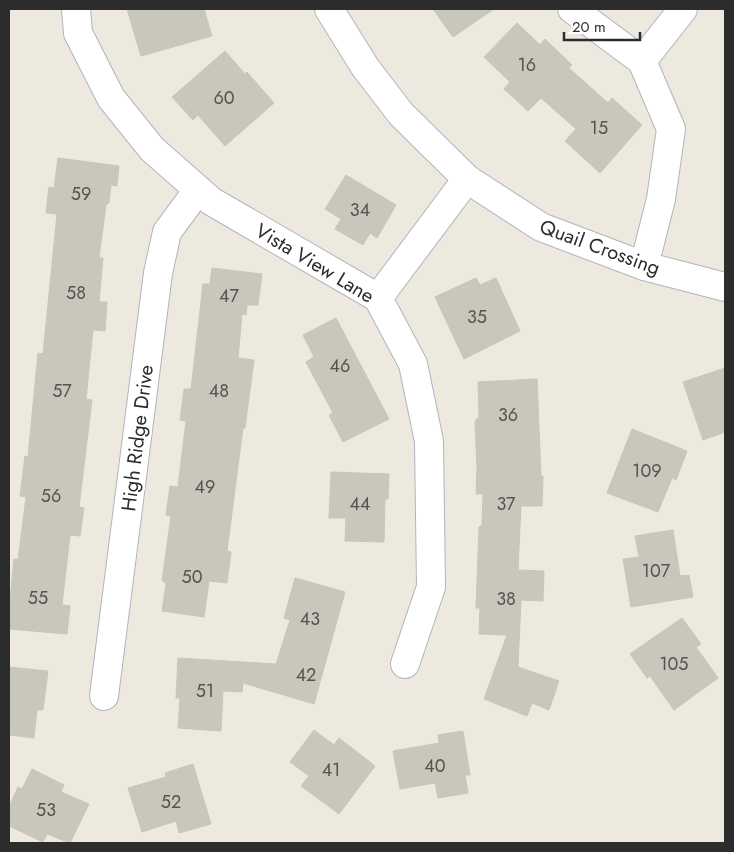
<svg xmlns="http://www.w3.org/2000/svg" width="734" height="852" font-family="Jost,sans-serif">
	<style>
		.building { fill: #c9c7bc; stroke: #cac5b7 }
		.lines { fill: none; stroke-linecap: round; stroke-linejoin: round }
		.minor-casing { stroke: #b2b3c0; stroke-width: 30 }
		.minor { stroke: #fff; stroke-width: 28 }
		.labels { text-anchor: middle; stroke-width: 5; stroke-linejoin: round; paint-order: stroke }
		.number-label { font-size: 18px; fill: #535350 }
		.street-label { font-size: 20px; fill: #2c2c2c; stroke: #fff }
	</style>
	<rect width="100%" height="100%" fill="#eee9de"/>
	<g class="building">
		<polygon points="127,9 204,9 212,36 141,56"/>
		<polygon points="433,9 494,9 453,37"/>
		<polygon points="517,23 540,45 545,39 572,65 569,68 608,103 612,98 642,125 600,173 565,141 576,129 541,98 528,111 504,89 510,82 484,57"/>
		<polygon points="225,51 245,74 247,72 274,103 225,146 198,115 193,120 172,97"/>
		<polygon points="58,158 119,166 117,186 111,185 109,203 106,205 99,258 103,258 99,302 107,302 105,331 93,330 86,399 92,400 79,507 84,508 80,536 70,535 62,605 70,606 67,634 9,629 9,610 14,559 18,560 26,497 20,496 25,456 28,457 38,353 43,354 57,214 46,213 49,187 54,188"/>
		<polygon points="346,175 396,205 377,238 370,233 363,245 335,229 341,219 325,209"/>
		<polygon points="212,268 262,274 258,305 247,305 246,315 242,314 238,358 254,360 245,428 243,428 227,551 231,552 227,583 209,581 204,617 162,611 166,584 162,580 171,516 166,515 170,486 178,487 186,421 180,420 184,389 191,389 203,284 210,284"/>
		<polygon points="476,278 480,285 496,278 520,331 464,359 435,297"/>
		<polygon points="336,318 389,419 343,442 329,415 333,413 306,362 314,357 303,335"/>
		<polygon points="725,368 725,432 703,440 683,382"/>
		<polygon points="537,379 541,476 543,476 542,506 521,506 518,570 544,571 543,601 521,600 518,667 559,681 549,710 532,703 527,716 484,699 507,635 479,634 480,608 476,608 479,527 482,525 483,494 476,494 477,468 475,421 479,417 478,382"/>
		<polygon points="632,429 687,451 676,480 672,478 658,512 607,493"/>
		<polygon points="331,472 389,474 388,499 385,499 384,542 345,541 346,518 329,518"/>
		<polygon points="673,530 680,576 689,575 693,597 631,607 623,559 639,557 635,536"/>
		<polygon points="295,578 345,592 314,704 243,683 242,692 223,691 221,731 178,728 180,698 176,698 178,658 276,664 290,620 284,618"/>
		<polygon points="682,618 701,644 696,647 718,678 674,710 650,676 647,678 630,654"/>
		<polygon points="9,667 48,671 43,710 37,710 34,738 9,735"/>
		<polygon points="314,730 334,745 339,738 375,766 339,814 301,786 309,776 290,762"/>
		<polygon points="463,731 470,775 465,775 468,793 438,798 435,783 400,789 393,751 439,743 438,735"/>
		<polygon points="193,764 211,824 179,833 176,821 142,832 128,788 166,777 165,773"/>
		<polygon points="32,769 64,785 61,792 89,804 70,843 47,834 43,842 9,826 9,807 18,787 22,789"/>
	</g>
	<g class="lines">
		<defs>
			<g id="minor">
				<polyline points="76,9 78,33 111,98 152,149 211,201 378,298 413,364 429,441 431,587 405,664"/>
				<polyline points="329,9 365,67 401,114 467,179 541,227 644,266 725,287"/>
				<polyline points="572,9 642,61 671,129 661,199 644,266"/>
				<polyline points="642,61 683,9"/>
				<polyline points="378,298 467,179"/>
				<polyline points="104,696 158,273 167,232 198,190"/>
			</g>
		</defs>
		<use href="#minor" class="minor-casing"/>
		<use href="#minor" class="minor"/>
	</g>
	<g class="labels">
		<g class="number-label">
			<text x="527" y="71">16</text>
			<text x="224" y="104">60</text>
			<text x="599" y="134">15</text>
			<text x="81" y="200">59</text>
			<text x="360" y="216">34</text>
			<text x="76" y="299">58</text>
			<text x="229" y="302">47</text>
			<text x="477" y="323">35</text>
			<text x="340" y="372">46</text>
			<text x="62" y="397">57</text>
			<text x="219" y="397">48</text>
			<text x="508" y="421">36</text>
			<text x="647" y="477">109</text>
			<text x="205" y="493">49</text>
			<text x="51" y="502">56</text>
			<text x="360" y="510">44</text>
			<text x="506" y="510">37</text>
			<text x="656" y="577">107</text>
			<text x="192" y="583">50</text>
			<text x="38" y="604">55</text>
			<text x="506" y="605">38</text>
			<text x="310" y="625">43</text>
			<text x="674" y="670">105</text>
			<text x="306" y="681">42</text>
			<text x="205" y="697">51</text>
			<text x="435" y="772">40</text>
			<text x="331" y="776">41</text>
			<text x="171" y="808">52</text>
			<text x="46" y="816">53</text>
		</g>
		<g class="street-label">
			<text transform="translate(600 247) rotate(20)" y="7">Quail Crossing</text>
			<text transform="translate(315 263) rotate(31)" y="7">Vista View Lane</text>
			<text transform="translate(137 438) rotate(-83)" y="7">High Ridge Drive</text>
		</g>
	</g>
	<rect width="734" height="852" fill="none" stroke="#2c2c2c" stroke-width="20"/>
	<path d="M564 32v8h76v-8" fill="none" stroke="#2c2c2c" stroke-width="2.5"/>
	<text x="572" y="32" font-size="15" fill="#2c2c2c" stroke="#ffffff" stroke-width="4" paint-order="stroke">20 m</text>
</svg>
